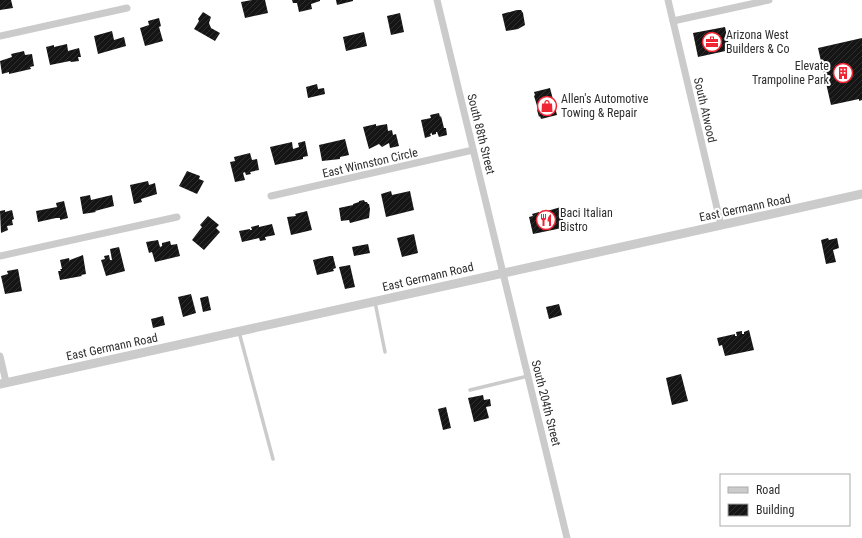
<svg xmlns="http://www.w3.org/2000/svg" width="862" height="538" font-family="'Roboto Condensed',sans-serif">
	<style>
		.building { fill: url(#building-hatch) }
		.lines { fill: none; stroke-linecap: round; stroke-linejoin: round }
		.service { stroke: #cbcbcb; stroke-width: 3.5 }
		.minor { stroke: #cbcbcb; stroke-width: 7 }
		.tertiary { stroke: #cbcbcb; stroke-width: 9 }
		.labels { text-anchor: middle; stroke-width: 4; stroke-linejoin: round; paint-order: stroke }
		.poi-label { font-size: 12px; fill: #2e2e2e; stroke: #fff; text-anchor: start }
		.street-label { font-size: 12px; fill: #2e2e2e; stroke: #fff }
	</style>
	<defs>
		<pattern id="building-hatch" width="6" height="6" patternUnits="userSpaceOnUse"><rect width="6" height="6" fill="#151515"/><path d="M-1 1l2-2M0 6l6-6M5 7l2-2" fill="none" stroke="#2f2f2f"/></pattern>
	</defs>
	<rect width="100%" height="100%" fill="#fff"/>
	<g class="building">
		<polygon points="0,0 11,0 13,8 0,10"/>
		<polygon points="252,0 265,0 268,13 245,18 241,2"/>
		<polygon points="292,0 320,0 320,1 311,4 312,9 299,12 297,3 293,3"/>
		<polygon points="336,0 353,0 353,1 337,5"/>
		<polygon points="517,10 521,10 523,13 525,25 518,29 506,31 502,14"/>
		<polygon points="203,12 211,17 209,23 211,28 220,33 215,41 194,29 199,21 198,19"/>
		<polygon points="400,13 404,32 391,35 387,16"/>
		<polygon points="159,18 161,26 159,27 163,41 145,46 140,28 149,25 148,21"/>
		<polygon points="725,27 730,50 698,57 693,33"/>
		<polygon points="112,31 114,40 124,37 126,46 98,54 94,36"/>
		<polygon points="364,32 367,46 346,51 343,37"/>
		<polygon points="862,38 862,100 859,101 859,99 831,105 818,48"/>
		<polygon points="67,44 68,51 79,48 81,57 78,57 79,61 71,62 70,61 50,65 46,47 54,45 54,47"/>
		<polygon points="24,51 25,55 32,54 34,66 30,67 31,69 9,74 9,72 2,74 0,61 12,57 11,54"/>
		<polygon points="317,84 318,89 324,88 325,94 308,98 306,87"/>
		<polygon points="550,88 557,115 541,119 540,116 539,117 537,110 538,109 534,96 535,95 534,92"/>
		<polygon points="439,113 440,117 441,116 444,128 446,128 447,135 439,137 437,132 436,132 436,134 432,135 432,133 430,134 431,136 425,138 421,120 431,118 430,115"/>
		<polygon points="376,124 376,126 387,124 388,131 392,130 393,135 396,134 399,146 390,148 389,143 382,147 379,144 369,149 363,127"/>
		<polygon points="345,139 349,155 340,157 340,159 322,161 319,145"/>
		<polygon points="305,141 308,156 303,157 303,159 275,165 270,147 292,142 293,149 299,147 298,143"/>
		<polygon points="250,153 252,160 257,159 259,170 250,172 251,174 246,175 245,172 243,173 245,180 235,182 230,162 235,161 234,157"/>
		<polygon points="187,171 200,176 199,179 204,181 197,194 179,186"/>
		<polygon points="148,181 149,185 155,183 157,194 141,199 142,202 134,204 130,185"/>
		<polygon points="391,191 392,195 410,191 414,210 386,217 381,194"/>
		<polygon points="90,195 91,200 112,195 114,206 95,211 96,212 83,214 80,197"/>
		<polygon points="364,200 365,202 367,202 368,204 369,204 370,209 369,218 350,223 349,220 341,221 339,208 353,205 353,204 359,202 359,201"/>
		<polygon points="64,201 68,218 60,220 60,218 56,218 38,222 36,211 57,207 56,203"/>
		<polygon points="561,207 563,220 560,221 562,228 533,234 529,217 533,216 532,214 539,212 540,215 548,213 547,211"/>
		<polygon points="5,210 5,212 12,210 14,219 12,220 13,225 7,226 8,230 1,233 0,211"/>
		<polygon points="307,211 312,230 291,235 287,217 296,216 295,214"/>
		<polygon points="208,216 219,225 216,228 220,232 204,250 192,240 202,227 200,225"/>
		<polygon points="272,224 275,235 265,237 266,240 260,241 259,238 242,242 239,231 250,229 250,230 252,230 251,227 259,225 259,227"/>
		<polygon points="414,234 418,253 402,257 397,238"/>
		<polygon points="828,238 829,240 837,238 839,248 833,250 836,262 826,264 821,240"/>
		<polygon points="158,240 160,247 162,246 162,243 170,241 171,245 177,244 180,256 155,262 152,252 149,253 146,242"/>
		<polygon points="368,244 370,253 354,256 352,247"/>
		<polygon points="119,247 125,271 106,276 101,260 105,259 104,256 109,255 110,260 112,260 110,249"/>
		<polygon points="83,255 86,274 81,275 82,276 60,280 58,271 61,271 60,269 62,269 60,260 69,258 70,262 70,260"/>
		<polygon points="330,256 333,256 336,268 333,269 334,271 317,275 313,260"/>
		<polygon points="350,265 355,287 345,289 339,267"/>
		<polygon points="18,269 22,291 5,294 1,276 8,274 7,271"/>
		<polygon points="191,294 196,313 183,317 178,297"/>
		<polygon points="208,296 211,310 203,312 200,298"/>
		<polygon points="559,304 562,315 549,319 546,307"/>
		<polygon points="163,316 165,325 153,328 151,319"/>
		<polygon points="749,330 754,350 725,356 722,345 719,346 717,338 735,334 735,336 737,336 736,332 742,331 742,334 744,334 744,332"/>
		<polygon points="681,374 688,401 672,405 666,378"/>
		<polygon points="483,395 484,400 490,399 491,406 486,407 489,418 474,422 468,398"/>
		<polygon points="446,407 451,428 443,430 438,409"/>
	</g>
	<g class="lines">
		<g class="service">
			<polyline points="375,302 385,352"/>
			<polyline points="239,332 273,459"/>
			<polyline points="470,390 528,376"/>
		</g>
		<g class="minor">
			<polyline points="437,0 567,538"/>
			<polyline points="668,0 721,225"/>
			<polyline points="673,21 769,0"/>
			<polyline points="0,36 127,8"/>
			<polyline points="271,196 473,150"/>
			<polyline points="0,256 177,217"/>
			<polyline points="0,356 6,382"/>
		</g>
		<polyline class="tertiary" points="0,384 862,194"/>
	</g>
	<defs>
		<symbol id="office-ring" viewBox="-11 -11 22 22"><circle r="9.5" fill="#fff" stroke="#f02533" stroke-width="1.5"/><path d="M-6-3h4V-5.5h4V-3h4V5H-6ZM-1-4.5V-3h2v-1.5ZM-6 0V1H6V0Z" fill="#f02533"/></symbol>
		<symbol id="building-ring" viewBox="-11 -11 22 22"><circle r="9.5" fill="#fff" stroke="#f02533" stroke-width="1.5"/><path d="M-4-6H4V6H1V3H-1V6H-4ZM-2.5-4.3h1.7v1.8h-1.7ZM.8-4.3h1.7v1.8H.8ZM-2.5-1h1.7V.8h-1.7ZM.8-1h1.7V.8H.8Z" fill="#f02533"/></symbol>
		<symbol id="shop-ring" viewBox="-11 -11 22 22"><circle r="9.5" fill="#fff" stroke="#f02533" stroke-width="1.5"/><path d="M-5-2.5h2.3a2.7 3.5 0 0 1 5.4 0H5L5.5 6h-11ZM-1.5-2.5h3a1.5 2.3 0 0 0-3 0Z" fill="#f02533"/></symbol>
		<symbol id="restaurant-ring" viewBox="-11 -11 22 22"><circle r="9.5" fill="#fff" stroke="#f02533" stroke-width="1.5"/><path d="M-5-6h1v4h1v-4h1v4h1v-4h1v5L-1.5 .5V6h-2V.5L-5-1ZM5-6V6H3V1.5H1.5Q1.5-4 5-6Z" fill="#f02533"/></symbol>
	</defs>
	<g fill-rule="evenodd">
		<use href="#office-ring" x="701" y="31" width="22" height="22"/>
		<use href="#building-ring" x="832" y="62" width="22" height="22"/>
		<use href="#shop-ring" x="536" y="95" width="22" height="22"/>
		<use href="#restaurant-ring" x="535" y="209" width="22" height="22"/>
	</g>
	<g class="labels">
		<g class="poi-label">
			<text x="726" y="39">Arizona West<tspan x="726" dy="14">Builders &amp; Co</tspan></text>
			<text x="829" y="70" text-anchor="end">Elevate<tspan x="829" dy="14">Trampoline Park</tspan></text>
			<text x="561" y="103">Allen's Automotive<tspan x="561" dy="14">Towing &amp; Repair</tspan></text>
			<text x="560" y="217">Baci Italian<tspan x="560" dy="14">Bistro</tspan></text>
		</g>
		<g class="street-label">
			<text transform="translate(705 110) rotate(77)" y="4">South Atwood</text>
			<text transform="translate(481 134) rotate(76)" y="4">South 88th Street</text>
			<text transform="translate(370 163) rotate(-13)" y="4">East Winnston Circle</text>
			<text transform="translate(745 208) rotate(-12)" y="4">East Germann Road</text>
			<text transform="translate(428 277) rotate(-13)" y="4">East Germann Road</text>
			<text transform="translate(112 347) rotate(-12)" y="4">East Germann Road</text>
			<text transform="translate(546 403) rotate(76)" y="4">South 204th Street</text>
		</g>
	</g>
	<rect x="720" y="474" width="130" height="52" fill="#ffffff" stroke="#ababab"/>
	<rect x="728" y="487" width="20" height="6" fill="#cbcbcb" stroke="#ababab"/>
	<text x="756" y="494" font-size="12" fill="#2e2e2e">Road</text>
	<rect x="728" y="504" width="20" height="12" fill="url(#building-hatch)" stroke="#ababab"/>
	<text x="756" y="514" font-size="12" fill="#2e2e2e">Building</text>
</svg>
